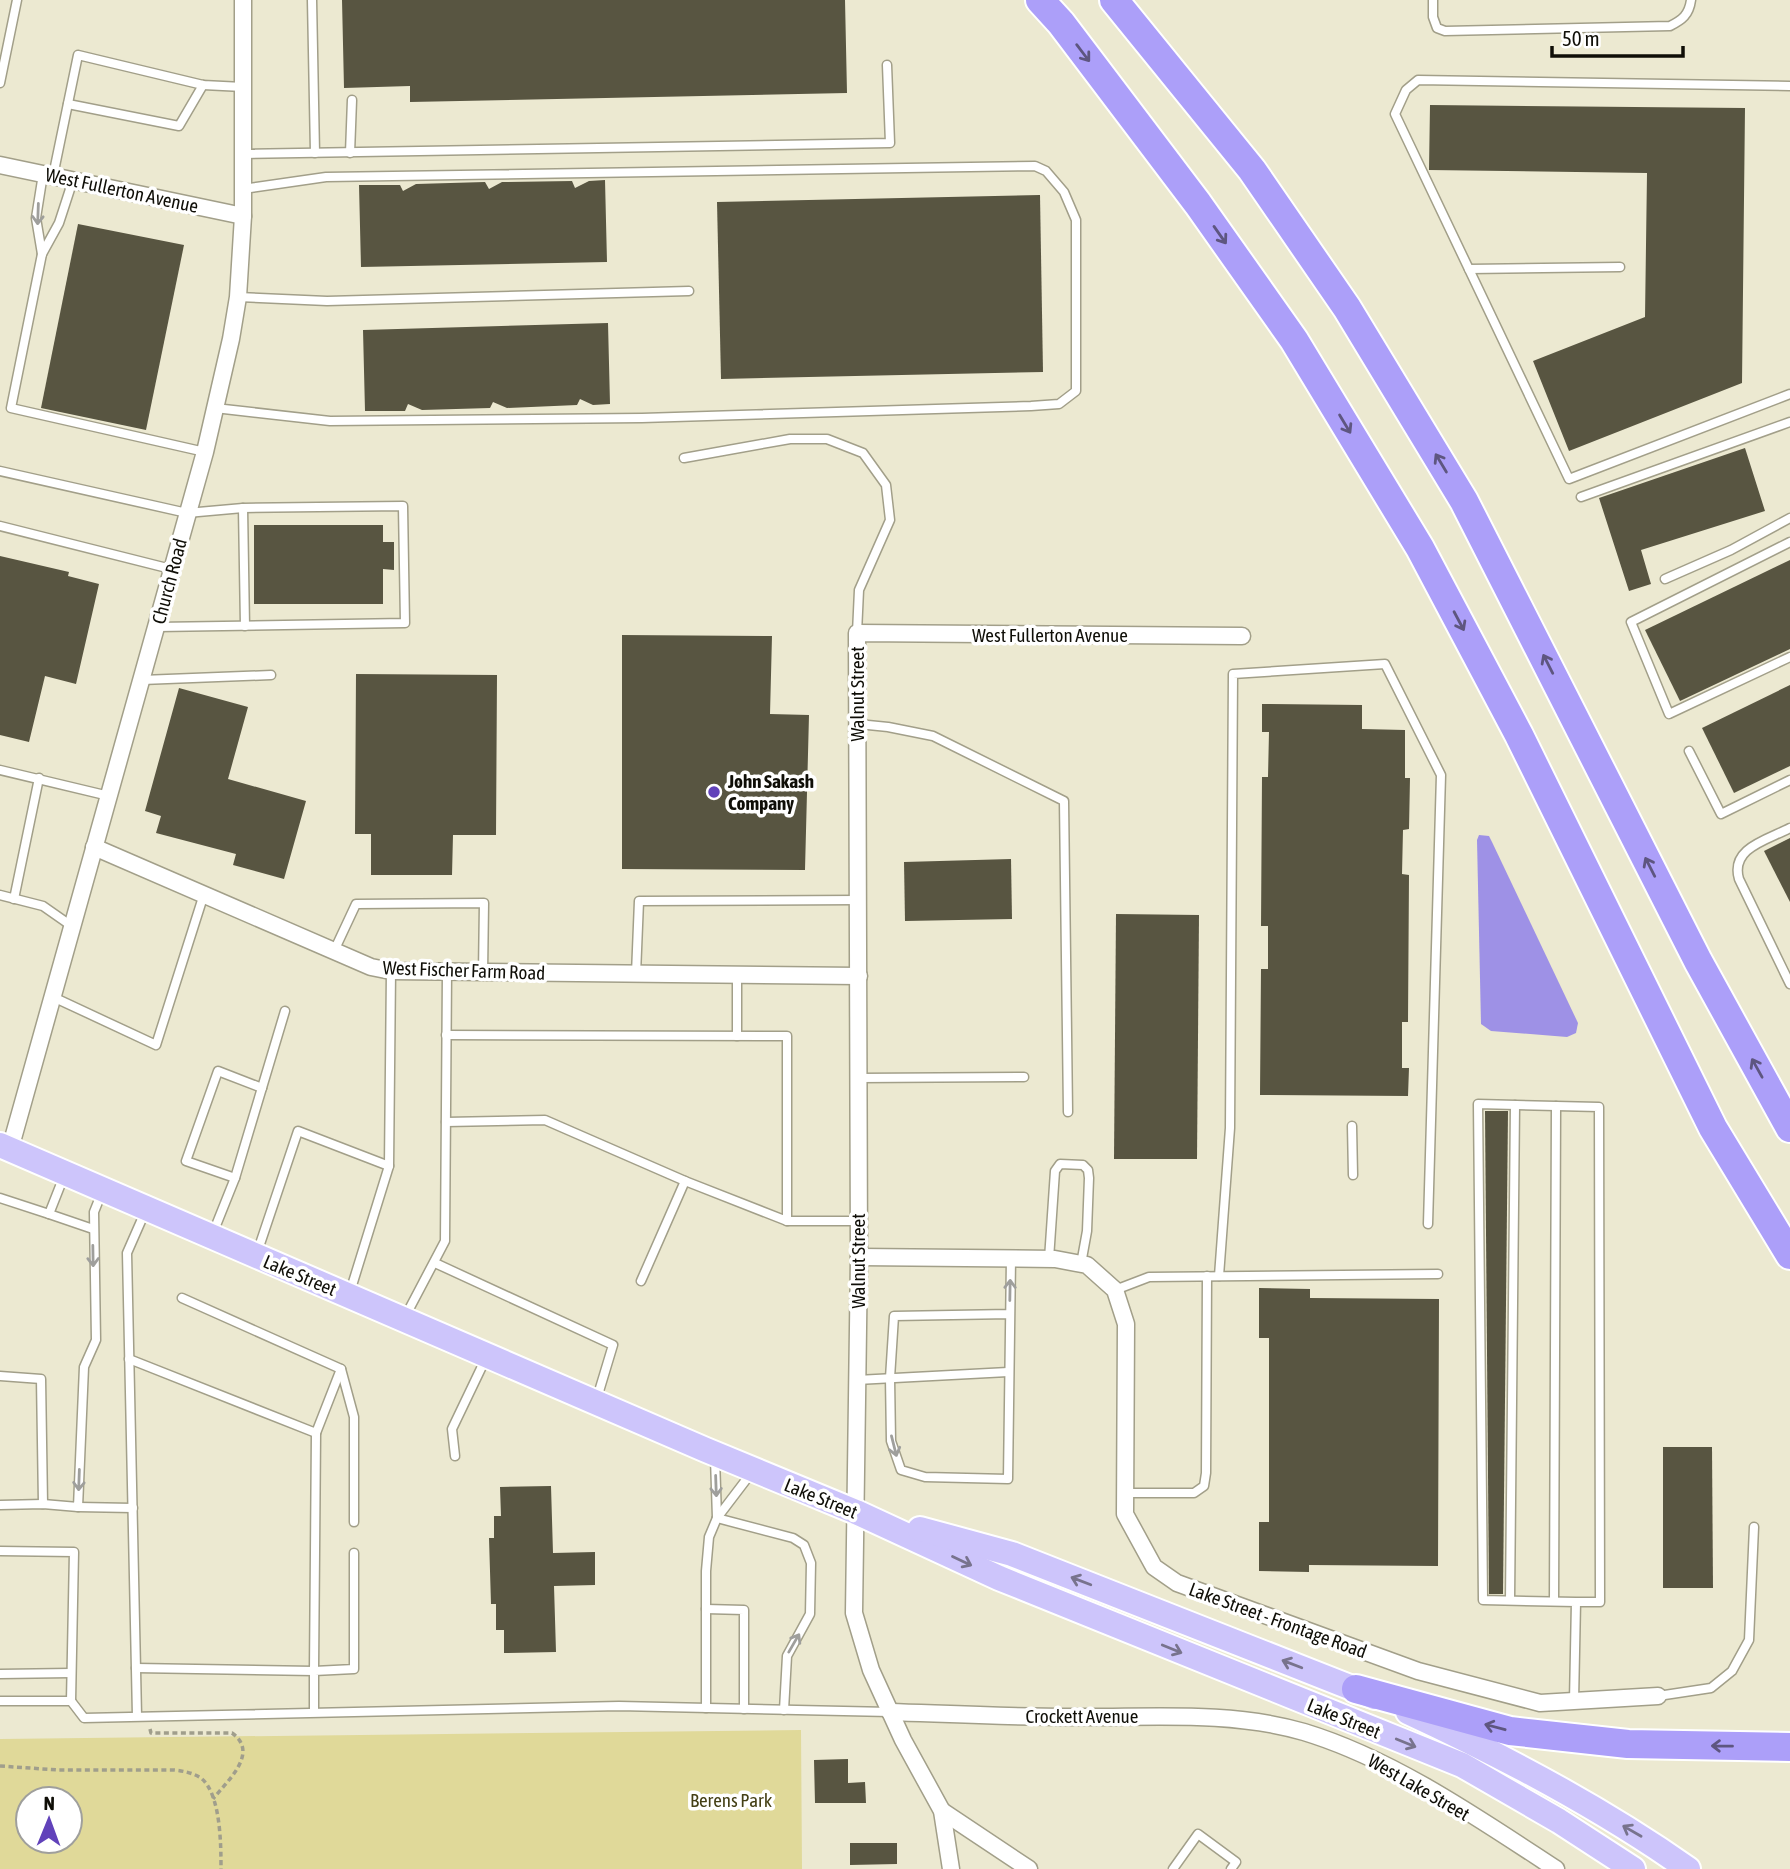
<svg xmlns="http://www.w3.org/2000/svg" width="1790" height="1869" font-family="'Asap Condensed',sans-serif">
	<style>
		.green { fill: #e0d999; fill-rule: evenodd }
		.water { fill: #9e91e6 }
		.building { fill: #585541 }
		.lines { fill: none; stroke-linecap: round; stroke-linejoin: round }
		.service-casing { stroke: #a29f89; stroke-width: 11 }
		.minor-casing { stroke: #a29f89; stroke-width: 19 }
		.primary-casing { stroke: #fff; stroke-width: 28 }
		.motorway-casing { stroke: #fff; stroke-width: 32 }
		.path { stroke: #a09e8c; stroke-width: 3.5; stroke-dasharray: 5 3.5; stroke-linecap: butt }
		.service { stroke: #fff; stroke-width: 8 }
		.minor { stroke: #fff; stroke-width: 16 }
		.primary { stroke: #cdc5fb; stroke-width: 24 }
		.motorway { stroke: #ac9ff9; stroke-width: 28 }
		.oneway { stroke: #5e5680 }
		.oneway2 { stroke: #9f9f9c }
		.oneway3 { stroke: #78738d }
		.poi-dot { fill: #6142ba; stroke: #fff; stroke-width: 2.5 }
		.labels { text-anchor: middle; stroke-width: 7; stroke-linejoin: round; paint-order: stroke }
		.street-label { font-size: 19px; fill: #0f0e07; stroke: #fff }
		.poi-label { font-size: 19px; font-weight: bold; fill: #0f0e07; stroke: #fff; text-anchor: start }
		.park-label { font-size: 19px; fill: #454016; stroke: #fff }
	</style>
	<rect width="100%" height="100%" fill="#ece9d1"/>
	<path class="green" d="M801 1730 802 1869H0V1739ZM28 1799H70V1841H28Z"/>
	<polygon class="water" points="1479,835 1489,836 1492,842 1578,1023 1576,1033 1567,1037 1491,1031 1481,1024 1477,840"/>
	<g class="building">
		<polygon points="342,0 845,0 847,93 410,102 410,86 344,88"/>
		<polygon points="1430,105 1745,108 1742,383 1569,451 1533,361 1645,317 1647,173 1429,170"/>
		<polygon points="605,180 607,262 361,267 359,185 400,185 403,191 416,184 485,182 489,189 502,182 572,181 575,188 589,181"/>
		<polygon points="1040,195 1043,372 721,379 717,202"/>
		<polygon points="78,224 184,245 146,430 41,408"/>
		<polygon points="608,323 610,404 593,405 580,399 577,405 507,408 493,402 490,408 422,410 408,404 405,411 365,411 363,330"/>
		<polygon points="1745,448 1765,511 1641,550 1651,584 1629,591 1599,498"/>
		<polygon points="254,525 383,525 383,542 394,542 394,570 383,569 383,604 254,604"/>
		<polygon points="0,556 69,572 68,576 99,584 76,684 45,676 29,742 0,735"/>
		<polygon points="1790,560 1790,649 1680,701 1645,630"/>
		<polygon points="622,635 772,636 770,714 809,715 805,870 622,869"/>
		<polygon points="356,674 497,675 496,835 453,835 452,875 371,875 371,834 355,834"/>
		<polygon points="1790,685 1790,766 1734,793 1702,728"/>
		<polygon points="179,688 248,707 228,779 306,801 284,879 233,865 236,854 156,833 161,816 145,811"/>
		<polygon points="1262,704 1362,705 1362,729 1405,730 1405,778 1410,778 1409,829 1403,830 1402,874 1409,875 1408,1022 1402,1022 1402,1068 1409,1068 1408,1096 1260,1095 1261,969 1268,969 1268,926 1261,926 1262,777 1268,777 1269,732 1262,732"/>
		<polygon points="1790,838 1790,902 1764,851"/>
		<polygon points="1011,859 1012,919 905,921 904,862"/>
		<polygon points="1116,914 1199,915 1197,1159 1114,1159"/>
		<polygon points="1485,1111 1508,1111 1503,1594 1489,1594"/>
		<polygon points="1259,1288 1310,1289 1310,1298 1439,1299 1438,1566 1309,1565 1309,1572 1259,1571 1259,1522 1269,1522 1269,1338 1259,1338"/>
		<polygon points="1663,1447 1712,1447 1713,1588 1663,1588"/>
		<polygon points="551,1486 553,1553 595,1552 595,1585 554,1586 556,1652 504,1653 504,1630 496,1630 496,1604 491,1604 489,1538 494,1538 494,1516 501,1516 500,1487"/>
		<polygon points="848,1759 848,1783 865,1782 866,1803 815,1803 814,1760"/>
		<polygon points="850,1843 897,1843 897,1864 850,1865"/>
	</g>
	<g class="lines">
		<defs>
			<g id="service">
				<polyline points="312,0 315,153"/>
				<path d="M1433 0V17L1437 28 1445 31 1670 26C1682 20 1689 15 1691 0"/>
				<polyline points="0,83 17,0"/>
				<polyline points="1790,86 1418,80 1406,90 1395,114 1569,479 1790,394"/>
				<polyline points="68,104 179,126 203,85"/>
				<polyline points="350,153 352,100"/>
				<polyline points="243,154 890,143 887,65"/>
				<polyline points="53,176 78,55 203,85 243,87"/>
				<polyline points="73,180 59,223 42,254 11,408 205,452"/>
				<polyline points="42,254 36,218 43,174"/>
				<polyline points="1469,269 1620,267"/>
				<polyline points="238,297 327,301 689,291"/>
				<polyline points="215,408 330,421 642,418 1031,406 1059,404 1076,391 1076,220 1064,192 1046,171 1035,166 326,177 243,189"/>
				<polyline points="684,458 790,439 827,439 863,453 886,485 890,520 859,590 857,633"/>
				<polyline points="0,471 187,513 243,508 403,506 405,623 157,627"/>
				<polyline points="1581,497 1790,422"/>
				<polyline points="243,508 245,626"/>
				<polyline points="0,526 171,569"/>
				<polyline points="1790,542 1631,622 1669,714 1790,657"/>
				<polyline points="1665,579 1731,550 1790,518"/>
				<polyline points="142,680 271,675"/>
				<polyline points="858,724 888,727 933,736 1064,801 1068,1112"/>
				<polyline points="1689,751 1721,814 1790,780"/>
				<polyline points="0,770 109,796"/>
				<path d="M1790 828C1767 840 1730 848 1739 879L1790 984"/>
				<polyline points="0,895 43,906 73,927"/>
				<polyline points="14,899 39,778"/>
				<polyline points="334,951 356,904 484,903 483,973"/>
				<polyline points="636,974 639,901 859,900"/>
				<polyline points="737,975 737,1036"/>
				<polyline points="53,997 156,1045 204,894"/>
				<polyline points="446,1035 787,1036 787,1221"/>
				<polyline points="859,1078 1024,1077"/>
				<polyline points="446,1122 545,1120 685,1181 787,1221 859,1221"/>
				<polyline points="1352,1126 1353,1175"/>
				<polyline points="389,1166 391,971"/>
				<polyline points="235,1178 186,1161 218,1071 262,1088"/>
				<polyline points="0,1198 49,1214 64,1176"/>
				<polyline points="49,1214 93,1229"/>
				<polyline points="213,1233 235,1178 285,1011"/>
				<polyline points="257,1253 298,1131 389,1166 350,1292"/>
				<polyline points="1049,1259 1055,1171 1060,1164 1083,1165 1088,1170 1089,1178 1087,1231 1081,1264"/>
				<polyline points="435,1263 613,1345 597,1398"/>
				<polyline points="1219,1276 1230,1128 1233,674 1385,664 1441,775 1428,1224"/>
				<polyline points="641,1281 685,1181"/>
				<polyline points="1115,1290 1149,1277 1438,1274"/>
				<polyline points="1010,1314 894,1316 890,1378 891,1441 901,1470 925,1477 1008,1479 1011,1258"/>
				<polyline points="405,1317 445,1241 447,972"/>
				<polyline points="129,1359 316,1433 341,1369 182,1298"/>
				<polyline points="341,1369 354,1417 354,1522"/>
				<polyline points="0,1376 41,1379 43,1504"/>
				<polyline points="857,1380 1008,1372"/>
				<polyline points="455,1456 452,1429 486,1358"/>
				<polyline points="715,1458 717,1518"/>
				<polyline points="1126,1493 1194,1493 1204,1486 1206,1473 1207,1276"/>
				<polyline points="0,1505 43,1504 78,1507 84,1367 96,1340 94,1212 102,1192"/>
				<polyline points="78,1507 133,1508"/>
				<polyline points="717,1518 793,1538 804,1545 811,1563 810,1614 787,1656 784,1710"/>
				<polyline points="0,1551 74,1552 71,1701"/>
				<polyline points="1510,1600 1515,1105"/>
				<polyline points="1554,1601 1556,1106"/>
				<polyline points="706,1609 744,1610 744,1709"/>
				<polyline points="136,1668 314,1671 316,1433"/>
				<polyline points="0,1674 71,1673"/>
				<polyline points="1658,1696 1711,1688 1732,1671 1749,1640 1754,1527"/>
				<polyline points="0,1701 71,1701 84,1718 619,1706 890,1712"/>
				<polyline points="1574,1701 1576,1602 1483,1600 1478,1104 1599,1107 1600,1602 1576,1602"/>
				<polyline points="706,1708 706,1571 709,1537 717,1518 752,1472"/>
				<polyline points="314,1712 314,1671 354,1669 354,1553"/>
				<polyline points="137,1716 127,1253 145,1212"/>
				<polyline points="1173,1869 1198,1834 1236,1862 1231,1869"/>
			</g>
			<g id="minor">
				<polyline points="0,165 243,216"/>
				<polyline points="94,847 371,967 391,971 859,976"/>
				<polyline points="10,1149 205,452 231,339 238,297 243,216 243,0"/>
				<polyline points="859,1257 1055,1259 1087,1265 1115,1290 1126,1324 1125,1514 1154,1567 1177,1583 1418,1671 1540,1703 1658,1696"/>
				<path d="M890 1712C950 1714 1010 1717 1071 1717 1148 1718 1229 1710 1304 1732 1393 1759 1478 1818 1556 1869"/>
				<polyline points="942,1811 1029,1869"/>
				<polyline points="951,1869 942,1811 903,1740 871,1670 854,1613 859,1257 857,633 1242,636"/>
			</g>
			<g id="primary">
				<polyline points="0,1145 706,1450 856,1512 999,1578 1462,1765 1559,1821 1633,1869"/>
				<polyline points="920,1529 1012,1554 1375,1697"/>
				<path d="M1408 1712C1505 1757 1600 1807 1688 1869"/>
			</g>
			<g id="motorway">
				<polyline points="1040,0 1061,23 1198,204 1294,340 1420,548 1519,735 1713,1128 1790,1255"/>
				<polyline points="1114,0 1252,170 1347,308 1464,501 1698,961 1790,1128"/>
				<polyline points="1356,1689 1510,1731 1628,1744 1790,1747"/>
			</g>
		</defs>
		<use href="#service" class="service-casing"/>
		<use href="#minor" class="minor-casing"/>
		<use href="#primary" class="primary-casing"/>
		<use href="#motorway" class="motorway-casing"/>
		<g class="path">
			<path d="M150 1729 151 1733H232C260 1753 227 1781 213 1799"/>
			<path d="M0 1766 58 1770H174C184 1771 193 1773 201 1778 221 1794 221 1846 221 1869"/>
		</g>
		<use href="#service" class="service"/>
		<use href="#minor" class="minor"/>
		<use href="#primary" class="primary"/>
		<use href="#motorway" class="motorway"/>
	</g>
	<defs><path id="oneway-shaft" d="M-6 0H5M1.5-3L5.5 0L1.5 3" fill="none" stroke-width="1.6" stroke-linecap="round" stroke-linejoin="round" transform="scale(1.75)"/></defs>
	<g class="oneway">
		<use href="#oneway-shaft" transform="translate(1083 53) rotate(53)"/>
		<use href="#oneway-shaft" transform="translate(1220 235) rotate(55)"/>
		<use href="#oneway-shaft" transform="translate(1345 424) rotate(59)"/>
		<use href="#oneway-shaft" transform="translate(1441 463) rotate(-121)"/>
		<use href="#oneway-shaft" transform="translate(1459 621) rotate(62)"/>
		<use href="#oneway-shaft" transform="translate(1548 664) rotate(-117)"/>
		<use href="#oneway-shaft" transform="translate(1650 867) rotate(-117)"/>
		<use href="#oneway-shaft" transform="translate(1757 1068) rotate(-119)"/>
		<use href="#oneway-shaft" transform="translate(1495 1727) rotate(-165)"/>
		<use href="#oneway-shaft" transform="translate(1722 1746) rotate(-179)"/>
	</g>
	<g class="oneway2">
		<use href="#oneway-shaft" transform="translate(38 214) rotate(92)"/>
		<use href="#oneway-shaft" transform="translate(93 1256) rotate(89)"/>
		<use href="#oneway-shaft" transform="translate(1010 1290) rotate(-89)"/>
		<use href="#oneway-shaft" transform="translate(894 1446) rotate(76)"/>
		<use href="#oneway-shaft" transform="translate(79 1480) rotate(92)"/>
		<use href="#oneway-shaft" transform="translate(716 1486) rotate(88)"/>
		<use href="#oneway-shaft" transform="translate(794 1643) rotate(-60)"/>
	</g>
	<g class="oneway3">
		<use href="#oneway-shaft" transform="translate(962 1561) rotate(25)"/>
		<use href="#oneway-shaft" transform="translate(1081 1581) rotate(-159)"/>
		<use href="#oneway-shaft" transform="translate(1172 1649) rotate(22)"/>
		<use href="#oneway-shaft" transform="translate(1292 1664) rotate(-159)"/>
		<use href="#oneway-shaft" transform="translate(1406 1743) rotate(22)"/>
		<use href="#oneway-shaft" transform="translate(1632 1831) rotate(-150)"/>
	</g>
	<circle class="poi-dot" cx="714" cy="792" r="7"/>
	<g class="labels">
		<g class="street-label">
			<text transform="translate(122 190) rotate(12)" y="7">West Fullerton Avenue</text>
			<text transform="translate(169 581) rotate(-75)" y="7">Church Road</text>
			<text x="1050" y="642">West Fullerton Avenue</text>
			<text transform="translate(857 694) rotate(-90)" y="7">Walnut Street</text>
			<text transform="translate(464 970) rotate(2)" y="7">West Fischer Farm Road</text>
			<text transform="translate(858 1261) rotate(-90)" y="7">Walnut Street</text>
			<text transform="translate(300 1275) rotate(23)" y="7">Lake Street</text>
			<text transform="translate(821 1498) rotate(22)" y="7">Lake Street</text>
			<text transform="translate(1278 1620) rotate(20)" y="7">Lake Street - Frontage Road</text>
			<text x="1082" y="1723">Crockett Avenue</text>
			<text transform="translate(1344 1718) rotate(22)" y="7">Lake Street</text>
			<text transform="translate(1419 1787) rotate(30)" y="7">West Lake Street</text>
		</g>
		<g class="poi-label">
			<text x="728" y="788">John Sakash<tspan x="728" dy="22">Company</tspan></text>
		</g>
		<g class="park-label">
			<text x="731" y="1807">Berens Park</text>
		</g>
	</g>
	<g transform="translate(49 1820) rotate(1)"><circle r="33" fill="#ffffff" stroke="#9f9f9c" stroke-width="2"/>
	<path d="M0-5L12 26L0 18L-12 26Z" fill="#6142ba"/>
	<text y="-10" font-size="19" font-weight="bold" text-anchor="middle" fill="#0f0e07">N</text>
	</g>
	<path d="M1552 46v10h131v-10" fill="none" stroke="#0f0e07" stroke-width="3.5"/>
	<text x="1562" y="46" font-size="21" fill="#0f0e07" stroke="#ffffff" stroke-width="5" paint-order="stroke">50 m</text>
</svg>
